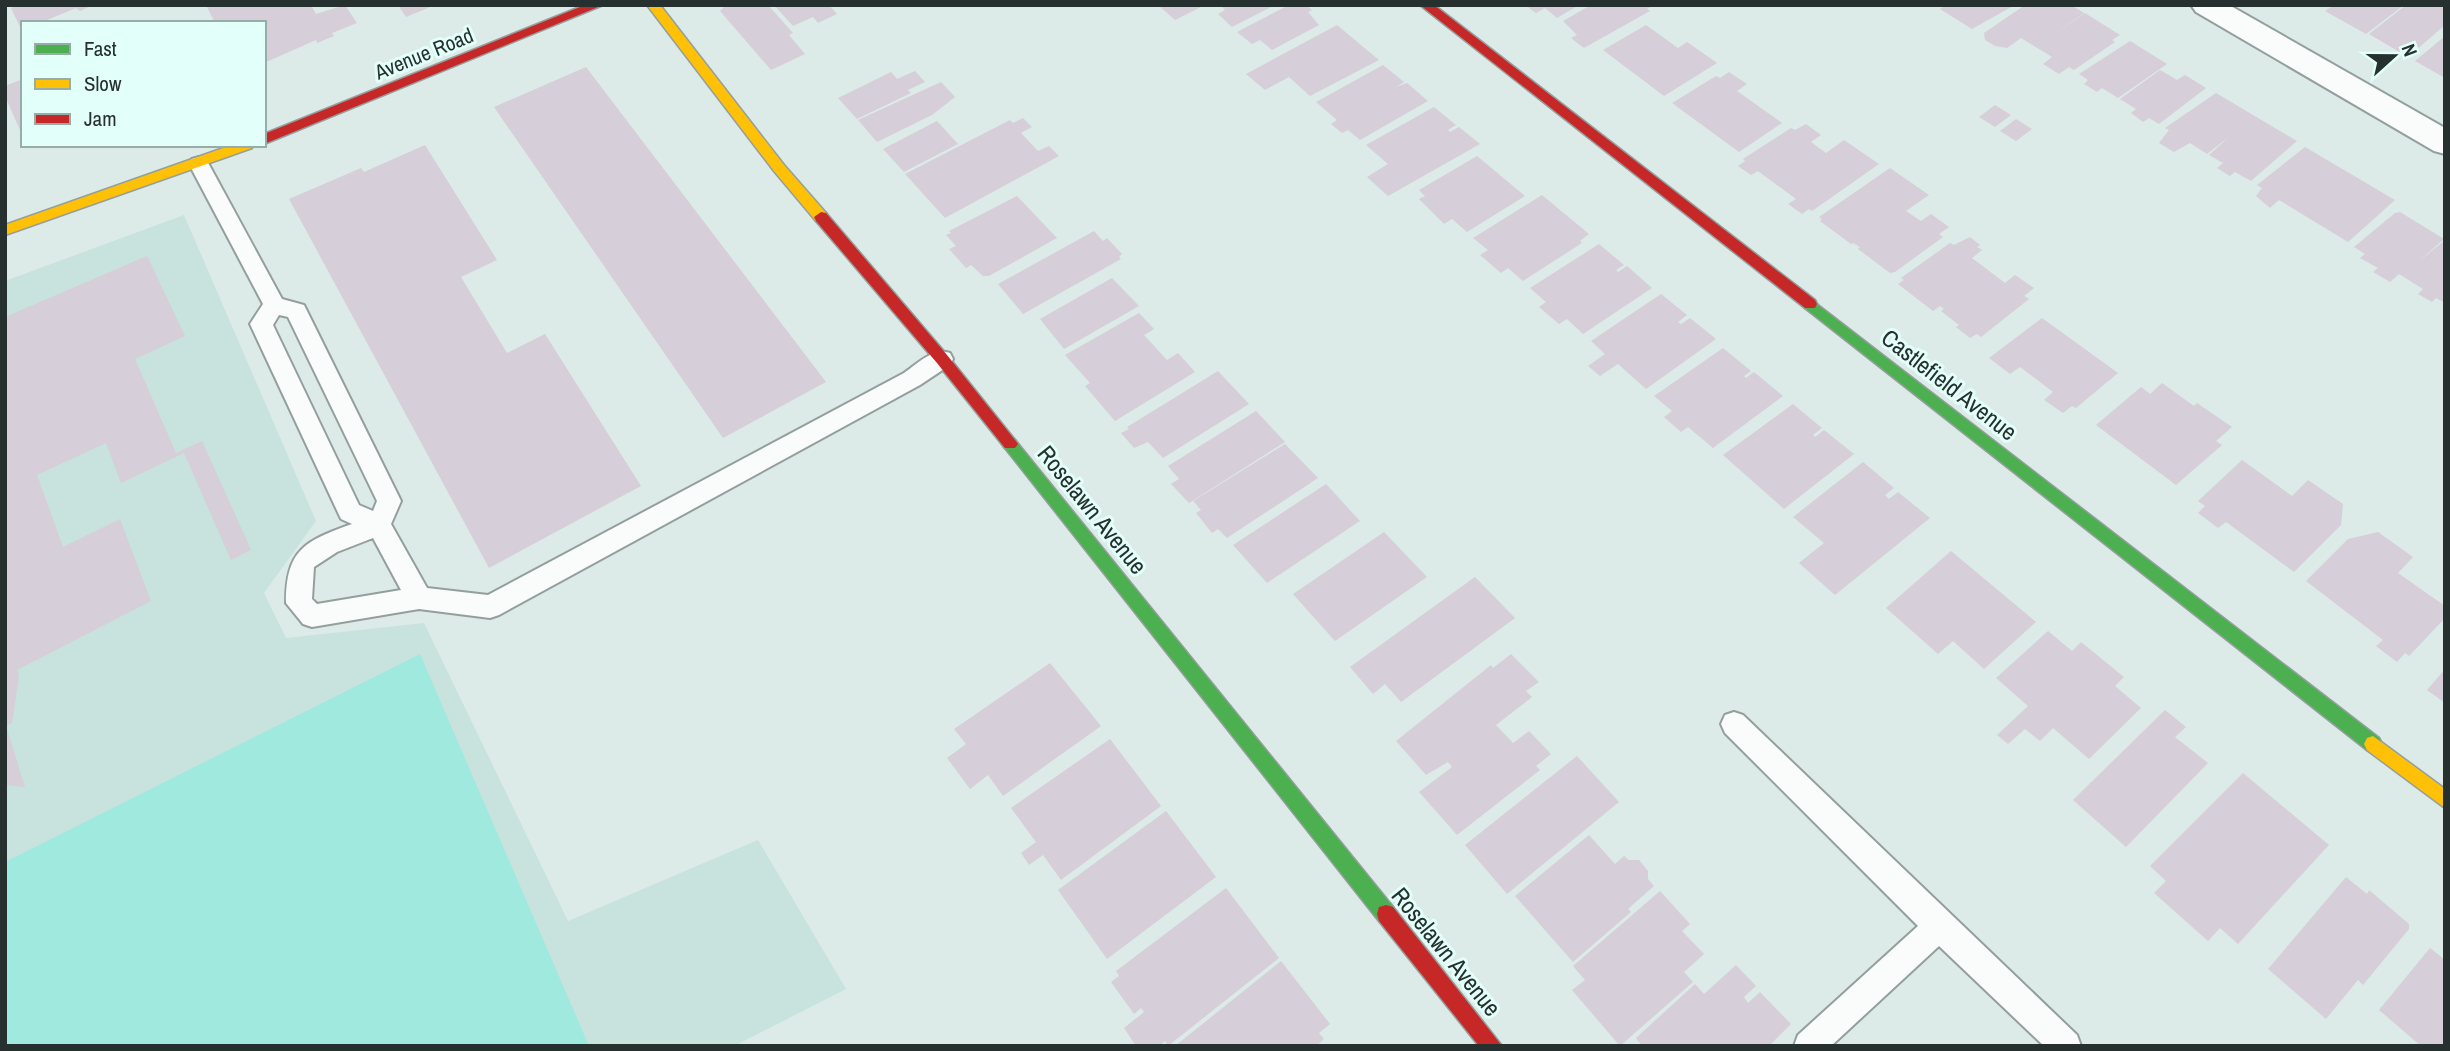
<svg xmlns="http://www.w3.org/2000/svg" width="2450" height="1051" font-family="'Archivo Narrow',sans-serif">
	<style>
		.built { fill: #c8e2dd }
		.green { fill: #a0e9de }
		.building { fill: #d6ced8 }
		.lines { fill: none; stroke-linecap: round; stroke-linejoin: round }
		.lane-casing { stroke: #949f9d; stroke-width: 4 }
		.street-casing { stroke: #949f9d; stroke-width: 4 }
		.fast-casing { stroke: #949f9d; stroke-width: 3 }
		.slow-casing { stroke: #949f9d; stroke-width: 3 }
		.jam-casing { stroke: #949f9d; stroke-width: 3 }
		.lane { fill: #fafcfc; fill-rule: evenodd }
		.street { fill: #fafcfc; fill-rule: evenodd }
		.fast { fill: #4caf50; fill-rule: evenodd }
		.slow { fill: #ffc107; fill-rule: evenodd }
		.jam { fill: #c62828; fill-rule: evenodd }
		.labels { text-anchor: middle; stroke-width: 6; stroke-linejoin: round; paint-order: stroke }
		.far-street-label { font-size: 21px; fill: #26312f; stroke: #e3fff9 }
		.street-label { font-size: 24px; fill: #26312f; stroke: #e3fff9 }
	</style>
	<rect width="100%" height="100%" fill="#dcebe8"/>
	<polygon class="built" points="184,215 316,521 264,593 286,638 424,623 568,921 758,840 846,989 734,1046 5,1046 5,281"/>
	<polygon class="green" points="420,654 589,1046 5,1046 5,862"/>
	<g class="building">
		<polygon points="17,5 93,5 80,11 76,8 47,20 49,23 23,23 23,33 11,8"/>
		<polygon points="206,5 311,5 316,14 345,5 357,23 332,33 334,36 317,43 316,40 264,63 264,23 215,23"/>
		<polygon points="398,5 435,5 406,17"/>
		<polygon points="768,5 793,33 789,35 805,54 771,70 720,11 726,5"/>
		<polygon points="774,5 829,5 837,14 818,23 813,17 793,26"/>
		<polygon points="1158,5 1205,5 1175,20"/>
		<polygon points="1220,5 1275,5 1232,27 1218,14 1225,10"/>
		<polygon points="1289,5 1306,5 1312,10 1308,12 1319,25 1272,50 1260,40 1252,44 1237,32"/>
		<polygon points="1525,5 1579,5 1557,18 1545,8 1536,13"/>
		<polygon points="1591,5 1654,5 1647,9 1650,11 1584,48 1571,38 1577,35 1563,21"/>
		<polygon points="1946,5 2015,5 1972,29 1940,9"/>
		<polygon points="2025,5 2071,5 2084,13 2053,35 2085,13 2120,35 2112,40 2115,42 2074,70 2069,67 2059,74 2043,64 2052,57 2021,38 2007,48 1995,46 1985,40 1984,33"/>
		<polygon points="2334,5 2404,5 2366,34 2325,11"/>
		<polygon points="2406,5 2445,5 2445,25 2408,57 2369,34"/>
		<polygon points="1337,25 1379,60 1310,96 1289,77 1265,90 1246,74"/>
		<polygon points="1646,25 1678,48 1687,42 1717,63 1664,96 1603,50"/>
		<polygon points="2445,36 2445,78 2415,61"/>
		<polygon points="2130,41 2167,64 2118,98 2102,88 2097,92 2084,84 2088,80 2079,74"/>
		<polygon points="1383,65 1404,82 1396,87 1407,83 1428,101 1360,140 1348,130 1342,133 1331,124 1337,120 1316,102"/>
		<polygon points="586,67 826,382 723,438 494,107"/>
		<polygon points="2160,70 2177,80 2185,75 2206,88 2159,124 2149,118 2143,122 2131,113 2136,109 2120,99"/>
		<polygon points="915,71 925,82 908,90 911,93 857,119 838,98 891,72 897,79"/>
		<polygon points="1729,72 1747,84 1737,91 1782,123 1739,152 1672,103 1716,76 1720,78"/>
		<polygon points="23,79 23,137 5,96 5,86"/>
		<polygon points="941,82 955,97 932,115 877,142 858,120"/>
		<polygon points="2216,93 2297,141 2251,181 2235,172 2230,176 2217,168 2223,163 2209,155 2230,136 2207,154 2190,143 2174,152 2159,143 2169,130 2165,128"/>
		<polygon points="1995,105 2011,115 1995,127 1979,117"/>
		<polygon points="1434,107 1456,125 1448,130 1450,132 1459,127 1480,144 1388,196 1367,177 1388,164 1366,145"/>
		<polygon points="1023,118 1032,127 1021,133 1038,151 1049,146 1059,156 945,218 905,174 1010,120 1013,123"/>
		<polygon points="2016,119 2032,129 2016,141 2000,131"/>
		<polygon points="937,121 958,144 904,172 883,149"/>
		<polygon points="1806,124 1821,135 1811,142 1826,153 1844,140 1879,164 1812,211 1809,209 1802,214 1788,204 1796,199 1758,171 1751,175 1738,166 1745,161 1743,159 1791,128 1795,130"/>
		<polygon points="425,145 497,260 461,277 507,353 545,334 641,486 489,568 289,199 361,168 364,172"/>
		<polygon points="2305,147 2395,200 2348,242 2279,200 2270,208 2256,196 2262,188 2257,185"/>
		<polygon points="1477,156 1525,196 1467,232 1452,219 1444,224 1419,199 1425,196 1419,190"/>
		<polygon points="1890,168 1929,195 1906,211 1921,221 1931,214 1949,227 1939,234 1943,237 1895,272 1890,273 1858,249 1860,247 1853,243 1851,244 1820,221 1822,219 1819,217"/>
		<polygon points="1542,195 1589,234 1580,241 1582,243 1523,281 1508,268 1501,273 1480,255 1488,250 1473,238"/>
		<polygon points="1017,196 1057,238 989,276 983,276 971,265 966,268 949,249 956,246 946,235 951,233 949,231"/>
		<polygon points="2400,212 2444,239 2417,263 2445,240 2445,303 2436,298 2432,302 2418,294 2423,289 2399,274 2390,282 2373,272 2378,268 2360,258 2365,254 2354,247 2395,213"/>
		<polygon points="1094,231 1103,241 1107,238 1122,254 1119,257 1121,259 1023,314 998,284"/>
		<polygon points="1970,237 1980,245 1977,247 1982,250 1972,258 2005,283 2015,275 2034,288 2024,296 2029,299 1981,337 1977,334 1970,338 1956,327 1959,325 1941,311 1944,309 1940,306 1933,311 1898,284 1904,280 1901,278 1950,243 1954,245"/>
		<polygon points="1599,244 1624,265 1616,270 1618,272 1627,266 1652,288 1583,334 1567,319 1559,324 1539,307 1546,302 1530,288"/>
		<polygon points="147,256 185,336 135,359 176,453 202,441 251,550 231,560 184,453 121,483 106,443 37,475 63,547 120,519 151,601 17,670 19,676 12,723 5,726 5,317"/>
		<polygon points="1112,278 1139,306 1064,349 1040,319"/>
		<polygon points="1661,294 1687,315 1678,322 1681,324 1690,318 1716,339 1646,389 1618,364 1600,376 1588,366 1605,354 1591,341"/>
		<polygon points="1139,313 1154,329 1144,335 1167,360 1178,353 1195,372 1115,421 1085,386 1090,383 1065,355"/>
		<polygon points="2042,318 2118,373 2076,408 2072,406 2063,413 2044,400 2053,392 2020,367 2010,374 1989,358"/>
		<polygon points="1723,348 1751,371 1744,376 1746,378 1754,372 1783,396 1713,448 1688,427 1681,432 1664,417 1672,411 1654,396"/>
		<polygon points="1218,371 1249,404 1163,458 1148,442 1134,448 1121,433 1129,429 1127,427"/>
		<polygon points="2162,383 2194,406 2197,403 2232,427 2216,441 2222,445 2176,485 2096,425 2141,387 2150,394"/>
		<polygon points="1793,404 1822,428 1813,435 1815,437 1824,430 1854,454 1784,509 1723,455"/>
		<polygon points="1256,411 1285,442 1189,503 1171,484 1179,479 1168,466"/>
		<polygon points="1285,444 1318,478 1227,538 1218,529 1212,533 1196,513 1201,510 1193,501"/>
		<polygon points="2242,460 2292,496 2308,480 2343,504 2341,525 2294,572 2226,522 2218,528 2198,513 2205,506 2198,501"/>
		<polygon points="1863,462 1894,488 1885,495 1889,499 1898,492 1930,518 1835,595 1799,563 1824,543 1793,517"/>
		<polygon points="1326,484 1360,521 1267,583 1233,545"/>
		<polygon points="1384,532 1427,577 1335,641 1293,594"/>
		<polygon points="2378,532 2413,557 2398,573 2445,606 2445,618 2409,656 2405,653 2397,662 2376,646 2383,640 2306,581 2348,539"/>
		<polygon points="1951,551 2036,622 1984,669 1953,641 1938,654 1886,608"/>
		<polygon points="1475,577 1515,618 1401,702 1385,684 1373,694 1350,667"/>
		<polygon points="2048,631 2072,651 2081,642 2124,677 2115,686 2141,708 2089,759 2053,728 2040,741 2025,729 2008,744 1997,735 2028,706 1996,678"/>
		<polygon points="1511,654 1539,682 1526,691 1532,697 1496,725 1513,743 1529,731 1551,754 1536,766 1540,770 1457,835 1419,792 1452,767 1448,762 1426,775 1396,741 1491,665 1493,668"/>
		<polygon points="1050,663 1101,726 1003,796 988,775 970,789 947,758 966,744 954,729"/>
		<polygon points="2445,669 2445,703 2427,690"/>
		<polygon points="2165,710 2186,727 2175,737 2208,763 2126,847 2073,800"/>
		<polygon points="6,726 25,787 5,785"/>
		<polygon points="1110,739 1161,806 1061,880 1043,855 1029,865 1021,853 1036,842 1011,808"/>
		<polygon points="1577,756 1619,802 1507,894 1465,845"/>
		<polygon points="2243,773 2329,845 2238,944 2220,928 2208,941 2154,893 2166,881 2150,866"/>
		<polygon points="1166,811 1216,877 1107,959 1058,890"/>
		<polygon points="1589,835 1615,864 1624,856 1629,860 1639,860 1648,871 1648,879 1654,886 1628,909 1631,912 1573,962 1515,896"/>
		<polygon points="2346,877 2367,894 2369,890 2409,924 2409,929 2363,985 2358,980 2326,1019 2268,969"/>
		<polygon points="1226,888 1279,958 1168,1046 1165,1041 1159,1046 1136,1046 1124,1028 1144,1012 1141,1008 1134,1014 1111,982 1119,976 1116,971"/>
		<polygon points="1660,891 1690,924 1682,931 1704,954 1684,972 1693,982 1620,1046 1572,990 1585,980 1573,966"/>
		<polygon points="2430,948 2445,960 2445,1046 2421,1046 2379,1010"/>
		<polygon points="1281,961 1330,1024 1319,1033 1324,1039 1316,1046 1175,1046"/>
		<polygon points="1736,965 1756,986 1744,997 1748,1003 1760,992 1791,1024 1769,1046 1642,1046 1636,1038 1695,984 1704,994"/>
	</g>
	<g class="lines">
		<defs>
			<g id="lane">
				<path d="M199 157 206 159 282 299 304 305 307 311 401 501 391 524 427 588 488 595 904 373C917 364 933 347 950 353L953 359 950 365 920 385 499 615 490 618 419 609 312 627 303 624 286 603C286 549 305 541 352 524L341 519 250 324 263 304 189 164 192 159ZM279 315 288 317 377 501 373 511 359 505 273 325ZM373 538 401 590 317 604 312 599 314 567 337 552Z"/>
				<polygon points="1734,712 1743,715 2077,1035 2081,1046 2044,1046 1939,946 1831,1046 1794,1046 1798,1035 1918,926 1725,733 1721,724 1725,715"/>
			</g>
			<polygon id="street" points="2191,5 2229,5 2445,128 2445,154 2434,151 2196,12"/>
			<g id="fast">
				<polygon points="1810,299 2379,738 2382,744 2379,750 2373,752 2367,750 1805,308 1803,304"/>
				<polygon points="1010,438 1015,440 1393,907 1395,914 1393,921 1386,923 1379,921 1005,448 1002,444 1005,440"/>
			</g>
			<g id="slow">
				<polygon points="647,5 660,5 784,165 826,213 828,217 826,221 816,221 774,171"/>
				<polygon points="232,145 253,145 252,148 5,235 5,225"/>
				<polygon points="2373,736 2445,789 2445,808 2367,750 2364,744 2367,738"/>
			</g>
			<g id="jam">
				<polygon points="585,5 603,5 264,144 264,134"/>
				<polygon points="1420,5 1434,5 1815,300 1817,304 1815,308 1805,308"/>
				<polygon points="821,212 826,213 947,355 1015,440 1018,444 1015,448 1005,448 937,363 816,221 814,217"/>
				<polygon points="1386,905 1393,907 1502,1046 1479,1046 1379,921 1377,914 1379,907"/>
			</g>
		</defs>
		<use href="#lane" class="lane-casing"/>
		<use href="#street" class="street-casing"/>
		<use href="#fast" class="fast-casing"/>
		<use href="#slow" class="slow-casing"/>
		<use href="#jam" class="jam-casing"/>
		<use href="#lane" class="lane"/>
		<use href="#street" class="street"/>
		<use href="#fast" class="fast"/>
		<use href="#slow" class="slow"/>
		<use href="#jam" class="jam"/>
	</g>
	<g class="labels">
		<g class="far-street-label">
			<text transform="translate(424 54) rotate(-22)" y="7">Avenue Road</text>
		</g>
		<g class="street-label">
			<text transform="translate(1949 385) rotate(38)" y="8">Castlefield Avenue</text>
			<text transform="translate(1092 510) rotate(51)" y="8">Roselawn Avenue</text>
			<text transform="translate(1446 952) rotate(51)" y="8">Roselawn Avenue</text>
		</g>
	</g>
	<rect width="2450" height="1051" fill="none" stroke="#26312f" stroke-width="14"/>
	<rect x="21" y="21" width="245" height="126" fill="#e3fff9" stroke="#97ada8" stroke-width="2"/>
	<rect x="35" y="44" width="35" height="10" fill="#4caf50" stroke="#97ada8" stroke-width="2"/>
	<text x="84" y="56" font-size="21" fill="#26312f">Fast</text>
	<rect x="35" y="79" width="35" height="10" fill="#ffc107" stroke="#97ada8" stroke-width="2"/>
	<text x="84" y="91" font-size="21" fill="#26312f">Slow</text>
	<rect x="35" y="114" width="35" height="10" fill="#c62828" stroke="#97ada8" stroke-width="2"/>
	<text x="84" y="126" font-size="21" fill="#26312f">Jam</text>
	<g transform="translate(2394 56) rotate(69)" stroke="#e3fff9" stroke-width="5" paint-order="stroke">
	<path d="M0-5L12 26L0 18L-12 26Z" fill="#26312f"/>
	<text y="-10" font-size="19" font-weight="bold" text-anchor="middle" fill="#26312f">N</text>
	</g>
</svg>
